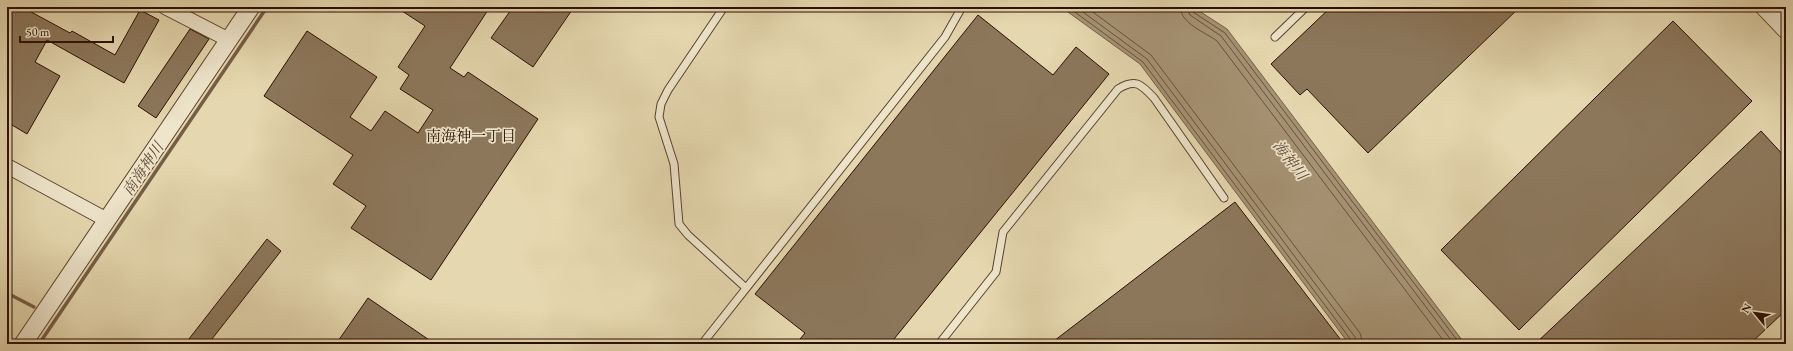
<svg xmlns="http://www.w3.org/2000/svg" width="1793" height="351" font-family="'EB Garamond','Noto Serif JP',serif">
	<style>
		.water { fill: #a69374; stroke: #755e46 }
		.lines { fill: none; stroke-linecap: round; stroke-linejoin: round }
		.shore { stroke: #68513a; stroke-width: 1 }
		.stream { stroke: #755e46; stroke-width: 3.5 }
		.building { fill: #8c775b; stroke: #2b0f00 }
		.service-casing { stroke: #5a412c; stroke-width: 9 }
		.minor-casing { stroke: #5a412c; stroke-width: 16 }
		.tertiary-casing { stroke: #5a412c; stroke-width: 19 }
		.service { stroke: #eee5cb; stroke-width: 7 }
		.minor { stroke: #eee5cb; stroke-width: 14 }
		.tertiary { stroke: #eee5cb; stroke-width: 17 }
		.labels { text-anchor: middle; stroke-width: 3.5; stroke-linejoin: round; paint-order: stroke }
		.neighbourhood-label { font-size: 15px; fill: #2b0f00; stroke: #eee5cb }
		.water-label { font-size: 15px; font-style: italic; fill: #624a34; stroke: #eee5cb }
	</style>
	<rect width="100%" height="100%" fill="#e5d7af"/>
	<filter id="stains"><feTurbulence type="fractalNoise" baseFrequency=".005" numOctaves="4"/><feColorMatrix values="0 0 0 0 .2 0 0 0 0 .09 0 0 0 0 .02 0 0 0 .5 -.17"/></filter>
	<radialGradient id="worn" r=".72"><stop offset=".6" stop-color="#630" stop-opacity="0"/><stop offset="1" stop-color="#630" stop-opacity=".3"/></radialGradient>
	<polygon class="water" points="1061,7 1193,7 1227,29 1465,344 1349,344 1140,64"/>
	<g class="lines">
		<g class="shore">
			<polyline points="1068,7 1143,62 1351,340 1352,344"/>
			<polyline points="1076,7 1147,59 1355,337 1357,344"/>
			<polyline points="1086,7 1151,55 1360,333 1363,344"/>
			<path d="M1180 7C1181 24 1205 32 1217 41L1446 344"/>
			<polyline points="1186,7 1190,15 1221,36 1454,344"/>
			<polyline points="1191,7 1193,12 1225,33 1460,344"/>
		</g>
		<g class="stream">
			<polyline points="7,293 34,307"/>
			<polyline points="39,344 267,7"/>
		</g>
	</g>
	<g class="building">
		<polygon points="7,7 22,7 70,33 72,31 115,55 140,10 159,20 124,83 47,40 35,62 60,76 27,134 7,122"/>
		<polygon points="396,7 490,7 450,68 464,77 468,72 538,119 431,280 351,228 366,206 333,184 353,155 264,96 307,31 377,77 350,117 371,131 385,111 418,133 433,110 400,89 409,75 398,67 425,26"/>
		<polygon points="513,7 574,7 533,67 491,38"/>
		<polygon points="1331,7 1520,7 1368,153 1307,89 1300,95 1271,64"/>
		<polygon points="978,15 1053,75 1076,47 1109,74 890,344 796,344 805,333 755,294"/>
		<polygon points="1673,21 1752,101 1519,330 1441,250"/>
		<polygon points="190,29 209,39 156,118 138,106"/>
		<polygon points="1761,131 1786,158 1786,310 1750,344 1535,344"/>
		<polygon points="1235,202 1344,344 1050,344"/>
		<polygon points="267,239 281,251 208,344 185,344"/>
		<polygon points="368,298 435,344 336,344"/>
	</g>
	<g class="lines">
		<defs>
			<g id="service">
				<polyline points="724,7 668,90 661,104 659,117 674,164 679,224 688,235 746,288"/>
				<polyline points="1275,37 1306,7"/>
				<polyline points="702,344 945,37 962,7"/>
				<path d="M939 344 996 272 1003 232 1118 89C1135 78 1141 84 1154 98L1224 198"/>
			</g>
			<g id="minor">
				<polyline points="165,7 229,40"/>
				<polyline points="7,166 107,220"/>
			</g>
			<g id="tertiary">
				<polyline points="1764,7 1786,30"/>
				<polyline points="23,344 251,7"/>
			</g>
		</defs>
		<use href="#service" class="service-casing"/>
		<use href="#minor" class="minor-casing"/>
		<use href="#tertiary" class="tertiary-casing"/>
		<use href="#service" class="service"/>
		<use href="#minor" class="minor"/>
		<use href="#tertiary" class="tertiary"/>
	</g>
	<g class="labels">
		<g class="neighbourhood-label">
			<text x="471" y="141">南海神一丁目</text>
		</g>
		<g class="water-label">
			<text transform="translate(1290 160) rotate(52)" y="5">海神川</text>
			<text transform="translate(143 169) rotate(-56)" y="5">南海神川</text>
		</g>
	</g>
	<rect width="1793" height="351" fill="none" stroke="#e5d7af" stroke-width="24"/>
	<rect x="8" y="8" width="1777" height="335" fill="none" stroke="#2b0f00" stroke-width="2"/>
	<rect x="12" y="12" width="1769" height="327" fill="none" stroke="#2b0f00"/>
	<g transform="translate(1755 313) rotate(299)" stroke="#eee5cb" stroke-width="3" paint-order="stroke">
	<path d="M0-3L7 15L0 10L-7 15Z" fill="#2b0f00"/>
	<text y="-6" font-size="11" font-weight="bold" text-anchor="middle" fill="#2b0f00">N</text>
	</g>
	<path d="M20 36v6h93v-6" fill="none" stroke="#2b0f00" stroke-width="2"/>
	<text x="26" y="36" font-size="12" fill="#2b0f00" stroke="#eee5cb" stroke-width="3" paint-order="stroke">50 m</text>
	<rect width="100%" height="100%" filter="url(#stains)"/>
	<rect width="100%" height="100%" fill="url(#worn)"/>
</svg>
